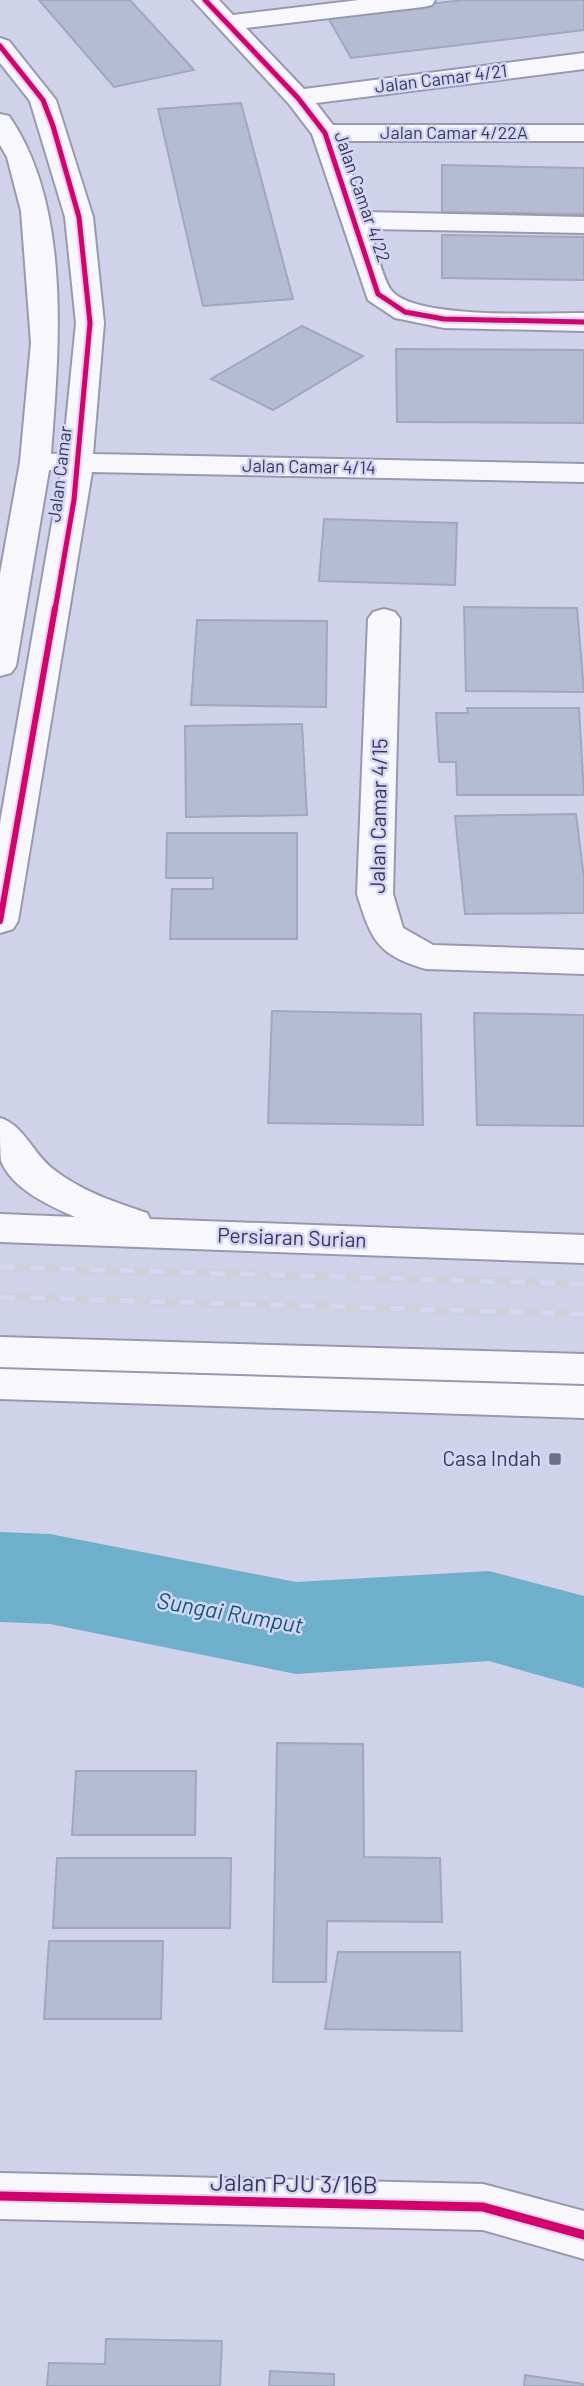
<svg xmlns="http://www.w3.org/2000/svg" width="584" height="2386" font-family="Barlow,sans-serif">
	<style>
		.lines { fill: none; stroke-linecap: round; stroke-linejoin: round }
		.river { fill: #6eafcc; fill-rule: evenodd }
		.building { fill: #b4bcd3; stroke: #a0a7bf; stroke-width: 2 }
		.minor-casing { stroke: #9899b1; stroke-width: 4 }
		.major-casing { stroke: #9899b1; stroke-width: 4 }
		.minor { fill: #f8f8fc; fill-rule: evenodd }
		.major { fill: #f8f8fc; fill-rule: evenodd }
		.rail-casing { stroke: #d0d0d8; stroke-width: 8 }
		.rail { stroke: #d5d6f5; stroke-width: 5; stroke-dasharray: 15; stroke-linecap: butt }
		.cycleway-far2-casing { stroke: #d5d6f5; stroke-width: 9 }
		.cycleway-far1-casing { stroke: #d5d6f5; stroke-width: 10 }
		.cycleway-casing { stroke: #d5d6f5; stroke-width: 13 }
		.cycleway-far2 { stroke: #d6006c; stroke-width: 5 }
		.cycleway-far1 { stroke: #d6006c; stroke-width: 6 }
		.cycleway { stroke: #d6006c; stroke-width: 9 }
		.poi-dot { fill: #6e6f8a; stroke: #d5d6f5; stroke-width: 2.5 }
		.labels { text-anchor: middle; stroke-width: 5; stroke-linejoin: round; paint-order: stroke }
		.far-street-label { font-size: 18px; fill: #393957; stroke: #d5d6f5 }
		.street-label { font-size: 21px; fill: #393957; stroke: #d5d6f5 }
		.poi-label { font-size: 21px; fill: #393957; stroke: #d5d6f5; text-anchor: end }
		.water-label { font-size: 23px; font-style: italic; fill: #105b71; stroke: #d5d6f5 }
		.near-street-label { font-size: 24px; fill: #393957; stroke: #d5d6f5 }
	</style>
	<rect width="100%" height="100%" fill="#d0d2ea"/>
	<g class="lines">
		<polygon class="river" points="0,1532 50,1534 296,1582 489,1571 584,1596 584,1688 489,1661 296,1674 50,1624 0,1622"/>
	</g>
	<g class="building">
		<polygon points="39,0 130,0 194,70 114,87"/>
		<polygon points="463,0 584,0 584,30 351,58 327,16"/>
		<polygon points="241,103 293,299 203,306 158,109"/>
		<polygon points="442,165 584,168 584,214 442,212"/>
		<polygon points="442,235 584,237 584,280 442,278"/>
		<polygon points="302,326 363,356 273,410 211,379"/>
		<polygon points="396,349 584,350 584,423 397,422"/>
		<polygon points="324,519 457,523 455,585 319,581"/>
		<polygon points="464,607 577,608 584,692 466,691"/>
		<polygon points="197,620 327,621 326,707 191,705"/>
		<polygon points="467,708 579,708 584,795 457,795 456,762 439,762 436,713 468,713"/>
		<polygon points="302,724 307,815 186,817 185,726"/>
		<polygon points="576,814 584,878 584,913 465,914 455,816"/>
		<polygon points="167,833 297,833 297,939 170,939 172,889 213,889 213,878 166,878"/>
		<polygon points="272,1011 421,1014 423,1125 268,1123"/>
		<polygon points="474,1013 584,1015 584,1126 477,1125"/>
		<polygon points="277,1743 363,1744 364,1857 440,1858 442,1922 327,1921 326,1982 273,1982"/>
		<polygon points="76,1771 196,1771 195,1835 72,1835"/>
		<polygon points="57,1858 231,1858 230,1928 53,1928"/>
		<polygon points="49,1941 163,1941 161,2019 44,2019"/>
		<polygon points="338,1952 460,1952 462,2031 325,2029"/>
		<polygon points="106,2339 222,2341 220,2386 47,2386 49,2363 105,2364"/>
		<polygon points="270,2371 334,2374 334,2386 269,2386"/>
		<polygon points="525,2375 584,2384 584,2386 524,2386"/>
	</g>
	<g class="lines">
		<defs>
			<g id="minor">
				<path d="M193 0H219L233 15 359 0H435L432 5 423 7 246 28 304 89 584 53V69L316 103 333 125H584V141H341L365 212 584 217V233L370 229C375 244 382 278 391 290 413 320 545 313 584 313V331L444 328 395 318 368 300 312 134 289 104Z"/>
				<path d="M0 38 9 41 56 100 93 217 104 323 93 454 584 464V482L92 472 18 921 13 929 0 933V823L61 471 49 470 16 666 11 673 0 676V574L20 462 31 343 21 211 7 157 0 145V114L9 116C72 207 59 349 51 454L63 453 76 323 65 217 30 101 0 63Z"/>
				<path d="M384 609 395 612 400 619 393 894 403 928 433 945 584 950V974L426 969C377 955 371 939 357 894L368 619 373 612Z"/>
				<polygon points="0,2173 483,2184 584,2211 584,2259 483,2230 0,2219"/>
			</g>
			<g id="major">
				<path d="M0 1118C24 1125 33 1154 53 1169 81 1191 114 1202 147 1213L150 1219 584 1235V1263L0 1242V1214L75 1217C50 1206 12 1189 1 1161 0 1150 0 1130 0 1118Z"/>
				<polygon points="0,1337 584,1354 584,1384 0,1367"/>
				<polygon points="0,1369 584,1386 584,1418 0,1399"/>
			</g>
		</defs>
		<use href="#minor" class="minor-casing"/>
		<use href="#major" class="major-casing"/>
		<use href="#minor" class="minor"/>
		<use href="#major" class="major"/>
		<defs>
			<g id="rail">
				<polyline points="0,1267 584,1284"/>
				<polyline points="0,1297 584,1314"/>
			</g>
		</defs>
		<use href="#rail" class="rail-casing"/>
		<use href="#rail" class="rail"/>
		<defs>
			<g id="cycleway-far2">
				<polyline points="205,0 298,98 325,133 378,294 405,312 444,319 584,322"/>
				<polyline points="0,46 43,100 53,126 79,217 90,323 74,500 55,610"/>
			</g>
			<polyline id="cycleway-far1" points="0,921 55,608"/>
			<polyline id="cycleway" points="0,2196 483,2207 584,2235"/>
		</defs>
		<use href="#cycleway-far2" class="cycleway-far2-casing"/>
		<use href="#cycleway-far1" class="cycleway-far1-casing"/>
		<use href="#cycleway" class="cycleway-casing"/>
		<use href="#cycleway-far2" class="cycleway-far2"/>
		<use href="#cycleway-far1" class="cycleway-far1"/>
		<use href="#cycleway" class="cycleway"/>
	</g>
	<rect class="poi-dot" x="548" y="1452" width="14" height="14" rx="3.5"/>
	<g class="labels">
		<g class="far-street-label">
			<text transform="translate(441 79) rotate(-7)" y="6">Jalan Camar 4/21</text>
			<text x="454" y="139">Jalan Camar 4/22A</text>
			<text transform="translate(362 197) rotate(71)" y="6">Jalan Camar 4/22</text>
			<text transform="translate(309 467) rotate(1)" y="6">Jalan Camar 4/14</text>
			<text transform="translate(60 474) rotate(-83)" y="6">Jalan Camar</text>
		</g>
		<g class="street-label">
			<text transform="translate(379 816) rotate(-89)" y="7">Jalan Camar 4/15</text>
			<text transform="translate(292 1238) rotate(2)" y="7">Persiaran Surian</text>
		</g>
		<g class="poi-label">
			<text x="541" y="1466">Casa Indah</text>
		</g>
		<g class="water-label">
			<text transform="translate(230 1613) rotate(10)" y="8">Sungai Rumput</text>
		</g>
		<g class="near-street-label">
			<text transform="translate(294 2184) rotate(1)" y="8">Jalan PJU 3/16B</text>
		</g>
	</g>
</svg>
